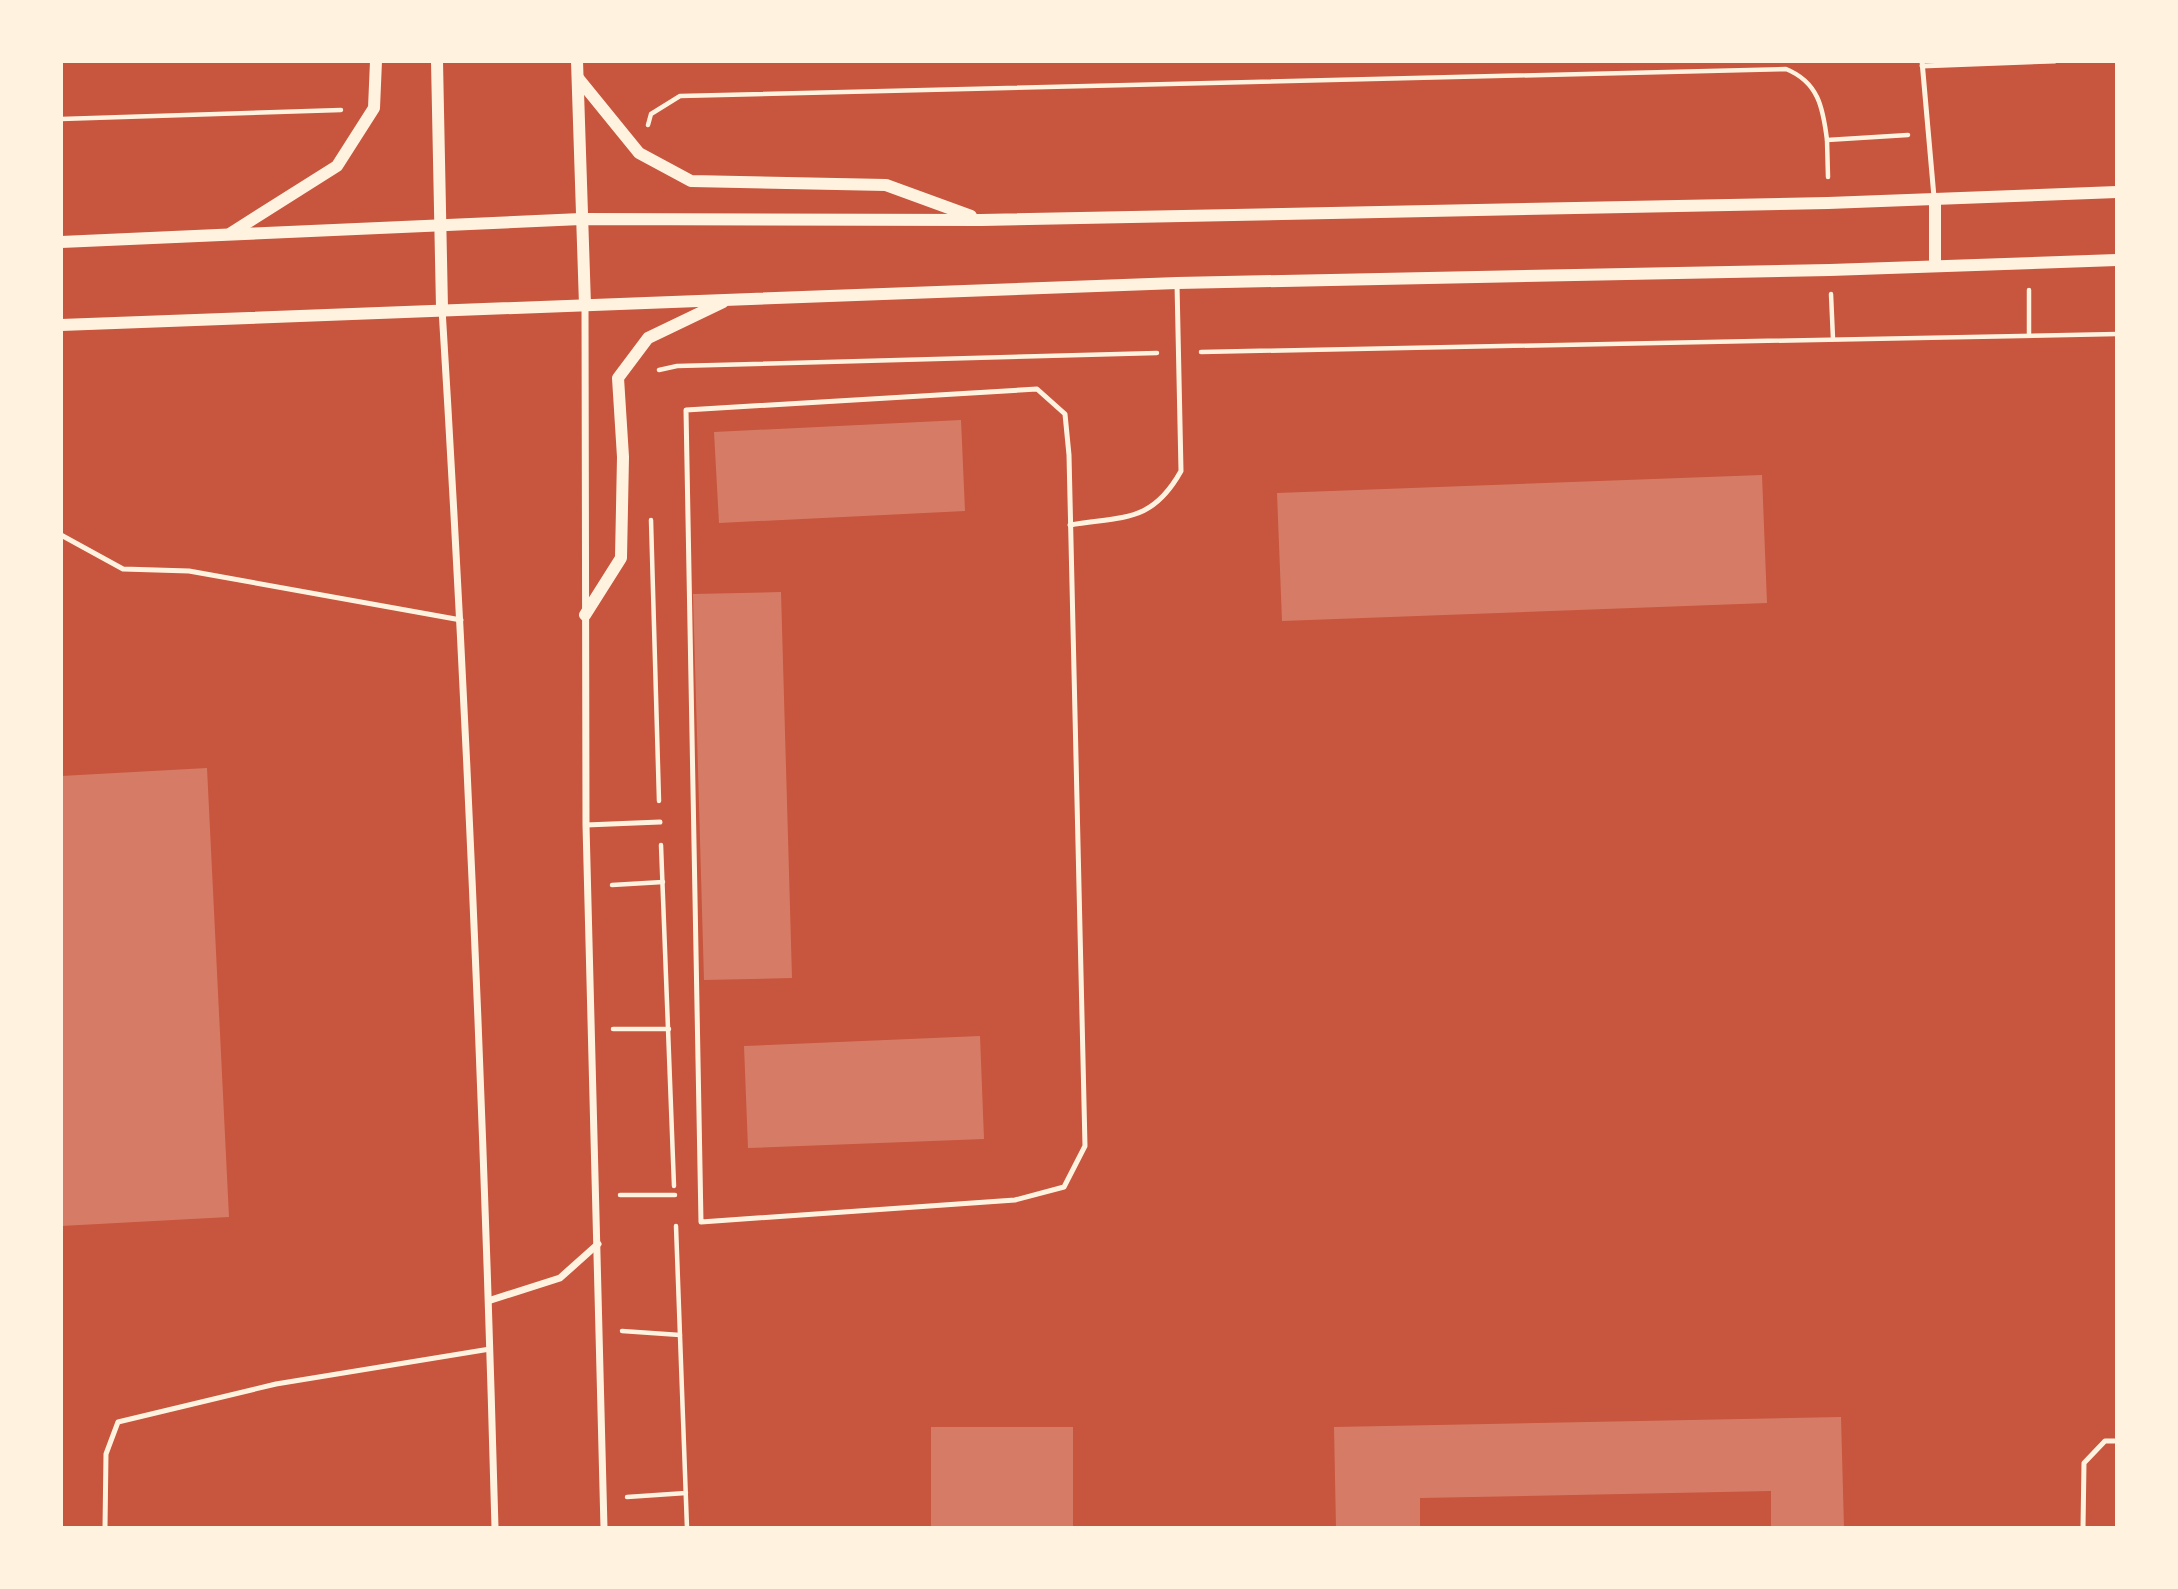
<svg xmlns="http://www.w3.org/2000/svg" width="2178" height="1589" font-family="'Noto Sans',sans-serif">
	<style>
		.building { fill: #d67c66 }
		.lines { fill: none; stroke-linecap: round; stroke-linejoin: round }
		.path { stroke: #fff3e0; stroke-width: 4.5 }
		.service { stroke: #fff3e0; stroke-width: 5 }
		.minor { stroke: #fff3e0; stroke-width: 7 }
		.tertiary { stroke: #fff3e0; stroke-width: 12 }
	</style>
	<rect width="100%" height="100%" fill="#c8553d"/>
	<g class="building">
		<polygon points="961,420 965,511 719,523 714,432"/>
		<polygon points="1762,475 1767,603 1282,621 1277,493"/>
		<polygon points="781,592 792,978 704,980 693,594"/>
		<polygon points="207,768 229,1217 61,1226 61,776"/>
		<polygon points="980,1036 984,1139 748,1148 744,1046"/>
		<polygon points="1841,1417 1844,1528 1771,1528 1771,1491 1420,1498 1420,1528 1336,1528 1334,1427"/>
		<rect x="931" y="1427" width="142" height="101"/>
	</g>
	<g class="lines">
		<g class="path">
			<polyline points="61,119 341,110"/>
			<path d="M648 125 651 114 680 96 1786 69C1818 82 1823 107 1827 140L1908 135"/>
			<polyline points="1827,140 1828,177"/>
			<polyline points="1831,294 1833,339"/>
			<polyline points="2029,335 2029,290"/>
			<polyline points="1201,352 2117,334"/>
			<polyline points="659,370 677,366 1157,353"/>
			<polyline points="651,520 659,801"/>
			<polyline points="661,845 674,1186"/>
			<polyline points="612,885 663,882"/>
			<polyline points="613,1029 669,1029"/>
			<polyline points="620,1195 675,1195"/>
			<polyline points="676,1226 687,1528"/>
			<polyline points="622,1331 680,1335"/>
			<polyline points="627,1497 686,1493"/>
		</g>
		<g class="service">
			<polyline points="1922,61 1934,197"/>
			<polyline points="1922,66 2055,61"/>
			<polygon points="1037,389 1065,414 1069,455 1085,1146 1064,1187 1015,1200 701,1222 686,410"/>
			<path d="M1070 525C1124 516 1152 523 1181 471L1177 284"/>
			<polyline points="61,535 123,569 189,571 461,620"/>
			<polyline points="586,825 660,822"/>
			<polyline points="105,1528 106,1454 118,1422 276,1384 490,1349"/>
			<polyline points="2083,1528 2084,1463 2105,1441 2117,1441"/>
		</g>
		<g class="minor">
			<polyline points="585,305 586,825 604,1528"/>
			<path d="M442 309C467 715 484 1121 495 1528"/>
			<polyline points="491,1300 560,1278 598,1244"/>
		</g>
		<g class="tertiary">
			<polyline points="437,61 442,308"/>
			<polyline points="577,61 585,305"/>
			<polyline points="578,78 639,153 691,181 886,185 971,216"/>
			<polyline points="1935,199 1935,265"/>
			<polyline points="231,233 337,166 374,108 376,61"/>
			<polyline points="61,242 581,219 981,220 1828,203 2117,192"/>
			<polyline points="61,325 1177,283 1830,270 2117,260"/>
			<polyline points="585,615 621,558 623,457 618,378 648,338 723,302"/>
		</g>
	</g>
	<rect width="2178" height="1589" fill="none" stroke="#fff3e0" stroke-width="126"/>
</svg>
